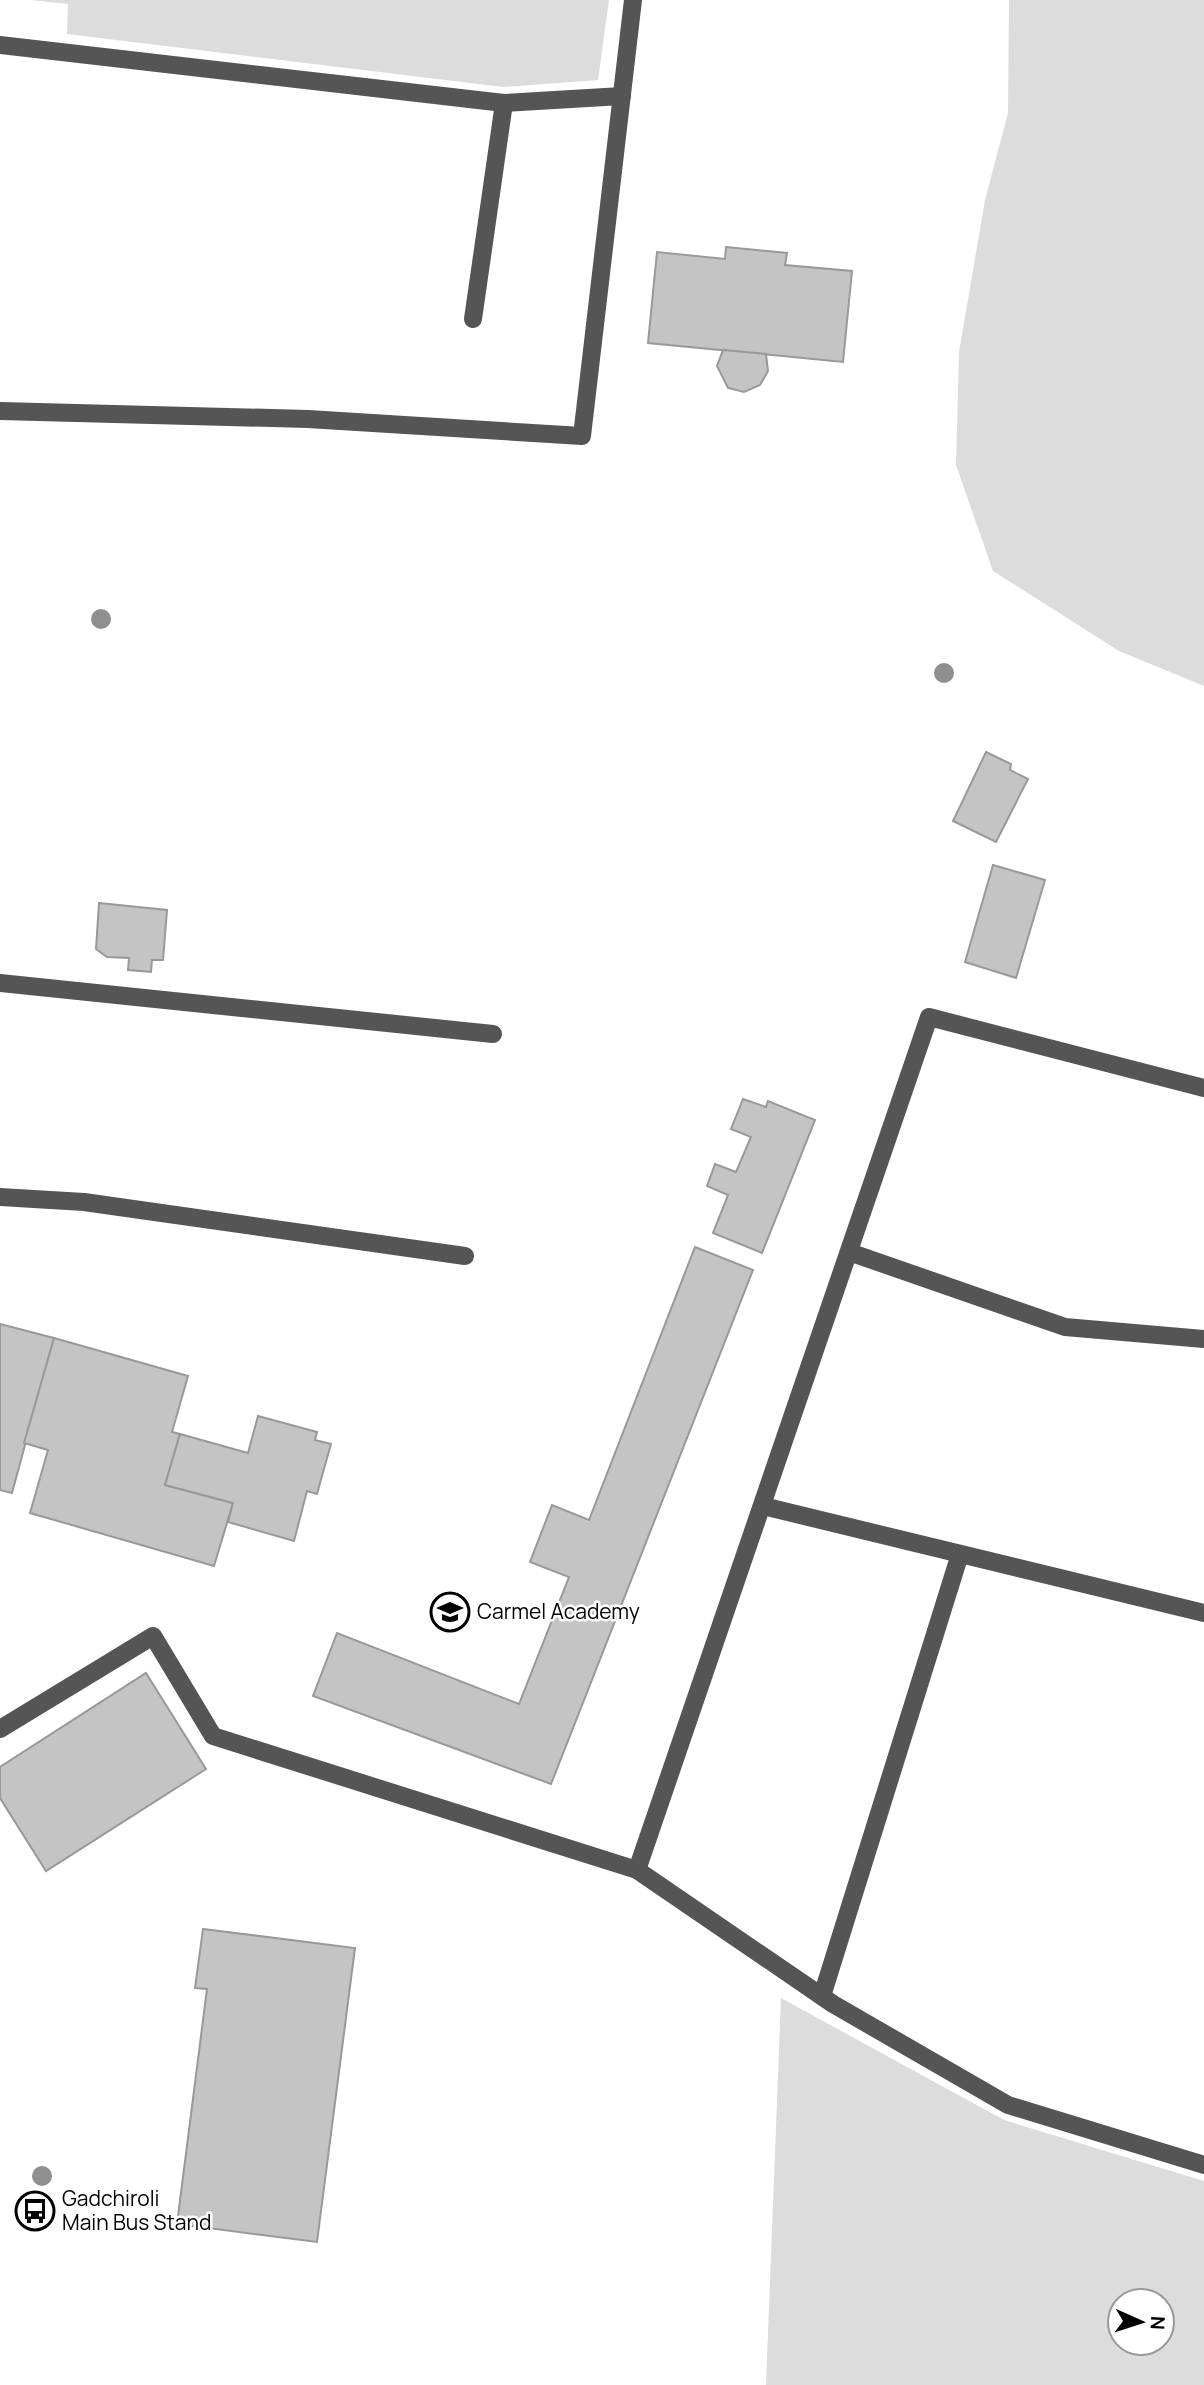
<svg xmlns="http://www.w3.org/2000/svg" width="1204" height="2385" font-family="Manrope,sans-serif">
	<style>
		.green { fill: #dcdcdc; fill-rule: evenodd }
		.building { fill: #c4c4c4; stroke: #999; stroke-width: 2 }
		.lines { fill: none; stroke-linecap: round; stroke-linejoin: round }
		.minor { stroke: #555; stroke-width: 18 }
		.tree { fill: #8f8f8f }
		.labels { text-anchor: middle; stroke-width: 5; stroke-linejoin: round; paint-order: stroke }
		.poi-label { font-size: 21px; fill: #000; stroke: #fff; text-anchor: start }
	</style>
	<rect width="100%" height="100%" fill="#fff"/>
	<g class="green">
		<polygon points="31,0 609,0 598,80 503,87 67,34 68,4"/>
		<polygon points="1009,0 1204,0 1204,686 1119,651 993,571 956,465 959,352 985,200 1008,113"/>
		<path d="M781 1998 1004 2120 1204 2181V2385H766ZM1120 2301H1162V2343H1120Z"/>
	</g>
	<g class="building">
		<polygon points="726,247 787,253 785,265 852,271 843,362 648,343 657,252 725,259"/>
		<polygon points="723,350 766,354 768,371 760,385 744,392 728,388 717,366"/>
		<polygon points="986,752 1011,764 1010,770 1028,779 996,842 953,821"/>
		<polygon points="993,865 1045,880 1016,978 965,962"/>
		<polygon points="99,903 167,910 163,960 152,960 151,972 128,970 129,958 107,957 96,949"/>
		<polygon points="743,1099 766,1107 768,1101 815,1120 762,1253 713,1233 728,1195 707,1186 715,1164 736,1172 751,1137 731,1129"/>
		<polygon points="695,1247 753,1270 551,1784 313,1696 337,1633 519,1704 569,1577 530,1562 552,1505 589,1520"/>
		<polygon points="0,1324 54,1338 12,1493 0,1490"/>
		<polygon points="54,1338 188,1376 172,1432 180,1434 165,1485 233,1503 214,1566 30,1513 48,1450 24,1443"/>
		<polygon points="258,1416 317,1432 315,1440 331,1444 317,1494 307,1491 294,1541 228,1522 233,1503 165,1485 180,1434 248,1453"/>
		<polygon points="146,1673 206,1769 46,1871 0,1798 0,1767"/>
		<polygon points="203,1929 355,1948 317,2242 177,2224 207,1989 195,1988"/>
	</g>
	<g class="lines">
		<g class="minor">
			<polyline points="0,45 504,103 622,96"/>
			<polyline points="473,319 504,103"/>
			<polyline points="0,411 308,419 582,436 633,0"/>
			<polyline points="0,983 493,1034"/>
			<polyline points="0,1197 84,1202 465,1256"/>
			<polyline points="849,1252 1065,1327 1204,1339"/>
			<polyline points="763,1506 1204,1613"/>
			<polyline points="0,1729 153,1636 213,1736 637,1870 833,2004 1008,2105 1204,2165"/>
			<polyline points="637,1870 929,1017 1204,1088"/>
			<polyline points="822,1996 960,1554"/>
		</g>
	</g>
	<g class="tree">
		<circle cx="101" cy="619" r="10"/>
		<circle cx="944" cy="673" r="10"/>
		<circle cx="42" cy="2176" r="10"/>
	</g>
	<defs>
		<symbol id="school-ring" viewBox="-11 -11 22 22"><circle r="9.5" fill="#fff" stroke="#000" stroke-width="1.5"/><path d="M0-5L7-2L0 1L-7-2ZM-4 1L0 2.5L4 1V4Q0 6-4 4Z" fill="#000"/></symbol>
		<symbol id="bus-ring" viewBox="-11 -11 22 22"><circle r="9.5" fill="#fff" stroke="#000" stroke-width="1.5"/><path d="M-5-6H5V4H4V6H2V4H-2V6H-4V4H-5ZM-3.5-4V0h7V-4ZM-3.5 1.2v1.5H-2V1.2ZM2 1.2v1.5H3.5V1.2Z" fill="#000"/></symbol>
	</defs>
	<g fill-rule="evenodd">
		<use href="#school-ring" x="428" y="1590" width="44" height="44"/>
		<use href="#bus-ring" x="13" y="2189" width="44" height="44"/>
	</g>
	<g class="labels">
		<g class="poi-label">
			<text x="477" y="1619">Carmel Academy</text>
			<text x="62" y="2206">Gadchiroli<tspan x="62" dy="24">Main Bus Stand</tspan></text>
		</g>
	</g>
	<g transform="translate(1141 2322) rotate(93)"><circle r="33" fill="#ffffff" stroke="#999999" stroke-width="2"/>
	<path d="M0-5L12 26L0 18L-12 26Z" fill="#000000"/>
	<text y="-10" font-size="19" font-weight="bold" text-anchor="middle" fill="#000000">N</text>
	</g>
</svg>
